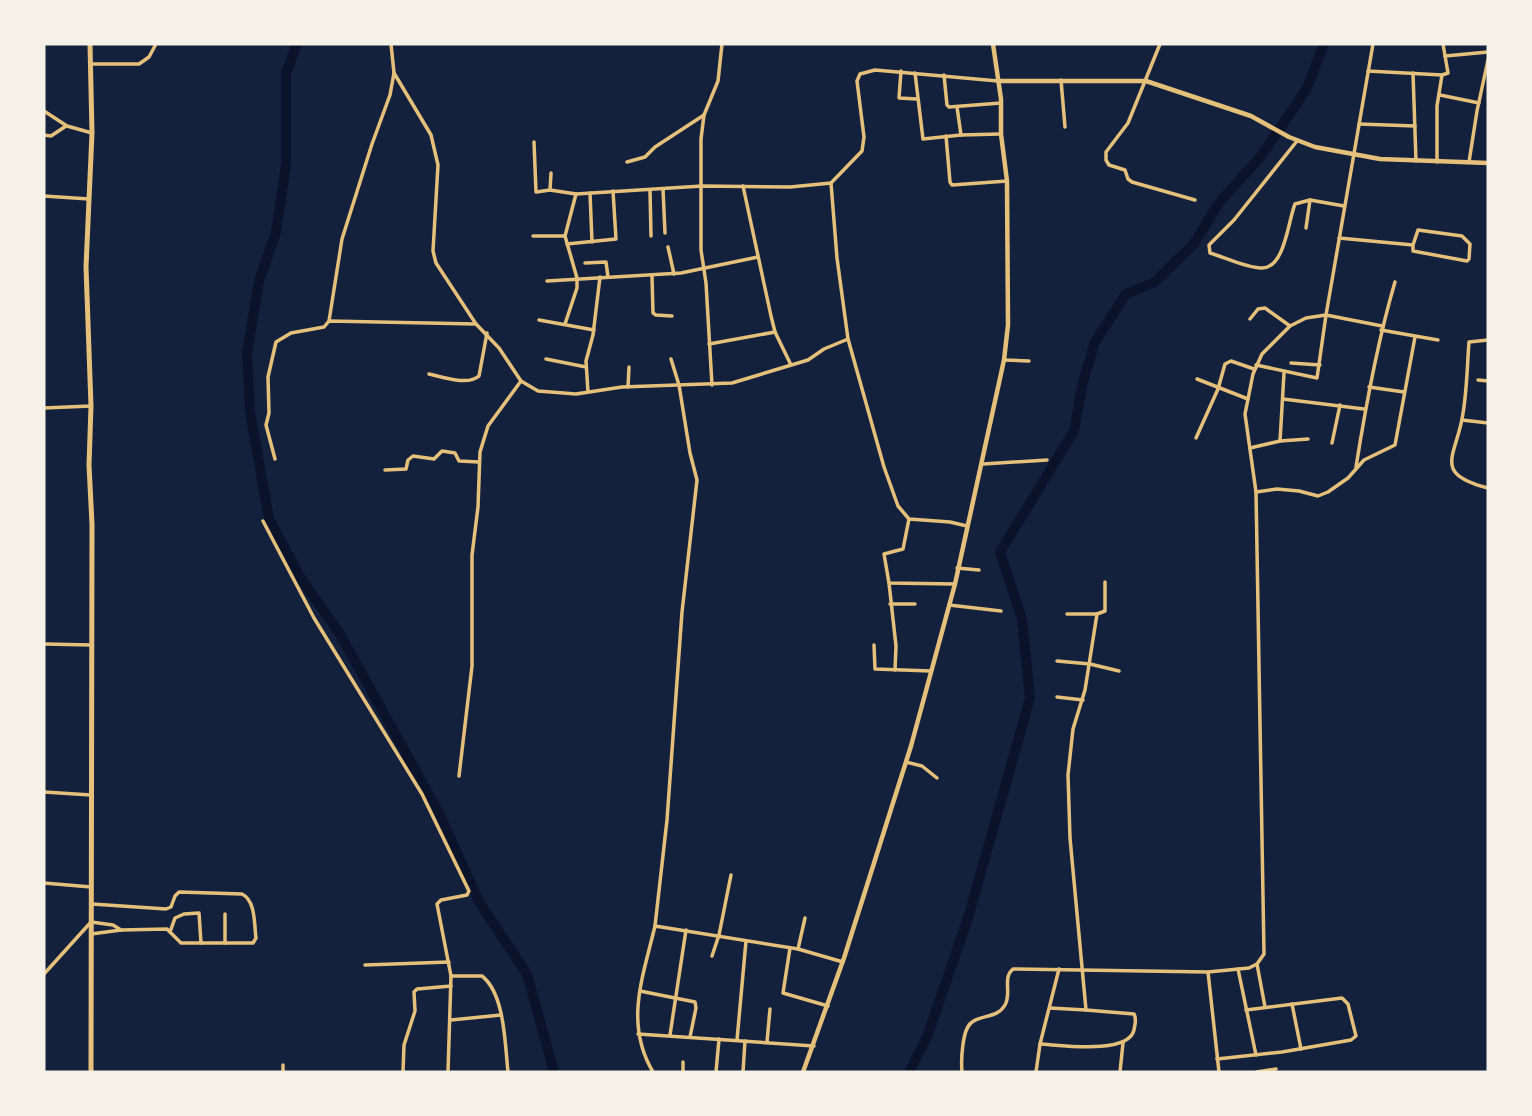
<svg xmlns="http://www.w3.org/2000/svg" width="1532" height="1116" font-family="'DM Sans',sans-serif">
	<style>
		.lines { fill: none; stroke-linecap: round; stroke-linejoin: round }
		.river { stroke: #0b132b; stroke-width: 10 }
		.minor { stroke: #e5c07b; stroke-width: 3.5 }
		.secondary { stroke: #e5c07b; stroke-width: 4.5 }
		.primary { stroke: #e5c07b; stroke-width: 5 }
	</style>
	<rect width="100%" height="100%" fill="#14213d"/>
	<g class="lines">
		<g class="river">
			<polyline points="297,44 286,73 286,165 276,232 259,281 247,353 250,412 269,519 302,580 340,634 440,815 479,902 527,974 554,1072"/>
			<polyline points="909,1072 927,1037 968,918 1030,698 1022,619 1000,552 1074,431 1083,382 1095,342 1126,294 1155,282 1193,245 1219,203 1261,156 1306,90 1324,44"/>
		</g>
		<g class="minor">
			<polyline points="1160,44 1128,123 1106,152 1106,160 1109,165 1125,170 1128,179 1132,182 1195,200"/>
			<polyline points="1445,56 1488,52"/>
			<polyline points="90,64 139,64 149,57 156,44"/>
			<polyline points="901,71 899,98 917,99"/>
			<polyline points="1368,71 1442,75"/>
			<polyline points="394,73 431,135 438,165 433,251 436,263 476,324 499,348 521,381 538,391 576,394 622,387 732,383 808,360 824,349 848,339 884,467 898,506 909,519 950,522 967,526"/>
			<polyline points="915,73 923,139 961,135 1000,134"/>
			<polyline points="1413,73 1416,161"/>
			<polyline points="944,75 947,105 949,107 1001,103"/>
			<polyline points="1061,80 1065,127"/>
			<polyline points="1440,95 1479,103"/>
			<polyline points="957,107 961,135"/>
			<polyline points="44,111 67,126 92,133"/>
			<polyline points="1359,124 1415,126"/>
			<polyline points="44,135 51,136 66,126"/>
			<polyline points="946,136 950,182 952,185 1007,181"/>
			<path d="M1297 141 1234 220 1209 245 1210 253C1224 257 1249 269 1262 268 1285 268 1288 221 1295 204L1310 200 1344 206"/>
			<polyline points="534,142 536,192 550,190 576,194 702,186 790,187 831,183 862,151 864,137 857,81 860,74 875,70 998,81"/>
			<polyline points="627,162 645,157 655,147 704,115"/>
			<polyline points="1437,162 1437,106 1442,75 1448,73 1443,44"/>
			<polyline points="1469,162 1477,111 1488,60"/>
			<polyline points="831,183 837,258 848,339"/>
			<polyline points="743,186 771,316 775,332 791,365"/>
			<polyline points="663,189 665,233"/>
			<polyline points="550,190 551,173"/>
			<polyline points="650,190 651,236"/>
			<polyline points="590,193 592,242"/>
			<polyline points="44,196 89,199"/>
			<polyline points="1306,228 1310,200"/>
			<polyline points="533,236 565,236"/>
			<polyline points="1339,238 1413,245 1413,251 1467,261 1469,259 1470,244 1462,236 1418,230 1413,245"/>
			<polyline points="567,244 616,239 613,191"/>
			<polyline points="668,247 674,274"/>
			<polyline points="585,263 606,262 608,277"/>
			<polyline points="652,276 653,313 656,315 672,316"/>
			<polyline points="547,281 681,273 758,257"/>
			<polyline points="1250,319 1258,309 1265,308 1290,326"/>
			<polyline points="539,320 594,330"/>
			<polyline points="329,321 342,239 372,144 390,95 394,73 391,44"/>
			<polyline points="565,324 577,288 577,278 565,236 576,194"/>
			<polyline points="1381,330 1438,340"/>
			<path d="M1488 340 1469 342C1467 367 1467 394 1462 419 1455 457 1433 474 1488 488"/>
			<polyline points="709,344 775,332"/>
			<polyline points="546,359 586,367"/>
			<polyline points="1004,360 1029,361"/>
			<polyline points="1291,363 1320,365"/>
			<polyline points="1256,365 1317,378 1326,315 1382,326"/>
			<path d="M429 374C443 377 468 386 479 376L487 333"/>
			<polyline points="1197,379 1248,399"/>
			<polyline points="1478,380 1488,381"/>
			<polyline points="712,385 706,283 701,250 701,139 704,115 718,81 722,44"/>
			<polyline points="628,387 629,367"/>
			<polyline points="1369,387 1404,392"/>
			<polyline points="588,392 586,361 593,335 600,277"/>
			<polyline points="1283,399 1364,409"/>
			<polyline points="44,408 91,406"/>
			<polyline points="1462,420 1488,423"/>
			<polyline points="1196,438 1218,389 1225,364 1231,361 1254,369"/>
			<polyline points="1280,441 1284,373"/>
			<polyline points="1332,443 1340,405"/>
			<polyline points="1250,448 1280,441 1308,439"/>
			<polyline points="275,459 266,425 269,413 268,377 276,342 291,333 324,327 329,321 476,324"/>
			<polyline points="983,464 1047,460"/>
			<path d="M1356 467C1366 404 1377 343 1395 282"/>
			<polyline points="385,470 406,469 408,460 413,456 434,459 442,451 455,453 459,461 479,462"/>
			<polyline points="1256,492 1277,489 1299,491 1318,496 1328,492 1348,478 1364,460 1395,445 1415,337"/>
			<polyline points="909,519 903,549 884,554 889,583 955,584"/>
			<polyline points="263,521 314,618 422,794 469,891 467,895 441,900 437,904 451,976 448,1072"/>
			<polyline points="957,568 979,570"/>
			<polyline points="889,583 896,646 895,670"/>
			<polyline points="890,604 915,604"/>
			<polyline points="949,605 1001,611"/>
			<polyline points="1067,614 1097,614"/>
			<polyline points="44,644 92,645"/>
			<polyline points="874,645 875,669 931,671"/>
			<polyline points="1057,661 1090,664 1119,671"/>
			<polyline points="1057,697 1083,700"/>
			<polyline points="906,762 922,766 937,778"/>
			<polyline points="459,776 472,666 472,555 478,507 480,452 488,426 521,381"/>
			<polyline points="44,792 91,795"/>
			<polyline points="44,883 91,887"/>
			<polyline points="655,926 667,820 682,612 697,480 690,453 679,385 671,359"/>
			<polyline points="170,932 175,918 184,914 199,913 201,943"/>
			<path d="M91 934 121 930 167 929 181 943H253L256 938C254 924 256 901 242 894L179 892 175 896 171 907 166 909 92 904"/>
			<polyline points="225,943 225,914"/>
			<polyline points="790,948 783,993 828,1006"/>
			<polyline points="798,949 805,918"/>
			<polyline points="712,956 719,935 731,875"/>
			<polyline points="1257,964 1265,1007"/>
			<polyline points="365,965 449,962"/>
			<polyline points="1238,969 1256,1055"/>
			<polyline points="1208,972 1219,1072"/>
			<polyline points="44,974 91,922 113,925 121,930"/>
			<path d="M451 976H482C505 994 505 1045 508 1072"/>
			<polyline points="640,991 695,1002 696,1008 690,1037"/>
			<polyline points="1292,1004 1301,1049"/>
			<polyline points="1050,1008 1086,1010 1070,838 1068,775 1073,729 1085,690 1097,614 1105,611 1105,582"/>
			<polyline points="451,1020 501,1015"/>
			<polyline points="638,1034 814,1046"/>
			<polyline points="670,1035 686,930"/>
			<polyline points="737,1040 746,941"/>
			<polyline points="767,1042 770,1009"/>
			<path d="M1040 1044C1061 1045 1128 1055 1134 1030 1135 1023 1137 1020 1134 1014L1086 1010"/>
			<polyline points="1217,1059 1282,1052 1351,1040 1356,1036 1348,1004 1342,998 1246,1010"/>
			<polyline points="683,1062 683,1072"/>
			<polyline points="283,1065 283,1072"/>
			<polyline points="403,1072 404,1045 415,1011 414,992 417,989 451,986"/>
			<path d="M653 1072C624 1023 643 977 655 926L798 949 843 962"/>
			<polyline points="716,1072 719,1039"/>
			<polyline points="743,1072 745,1041"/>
			<path d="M962 1072C961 1061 962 1030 971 1023 981 1014 997 1019 1005 1005 1012 993 1002 978 1013 969L1208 972 1249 968 1257 964 1264 954 1256 492 1245 414 1253 374 1262 354 1290 326 1306 318 1326 315 1373 44"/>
			<polyline points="1036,1072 1040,1044 1059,969"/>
			<polyline points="1120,1072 1123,1043"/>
			<polyline points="1257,1072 1276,1069"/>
		</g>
		<g class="secondary">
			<polyline points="998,81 1146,81 1251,116 1289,137 1315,147 1380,159 1488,163"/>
			<polyline points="803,1072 844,958 911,746 955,584 1004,360 1008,325 1007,181 1001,134 1001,99 993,44"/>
		</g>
		<polyline class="primary" points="90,44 92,133 86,267 91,406 89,465 92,524 91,1072"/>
	</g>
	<rect width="1532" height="1116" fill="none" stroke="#f6f1e7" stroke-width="91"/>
</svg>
